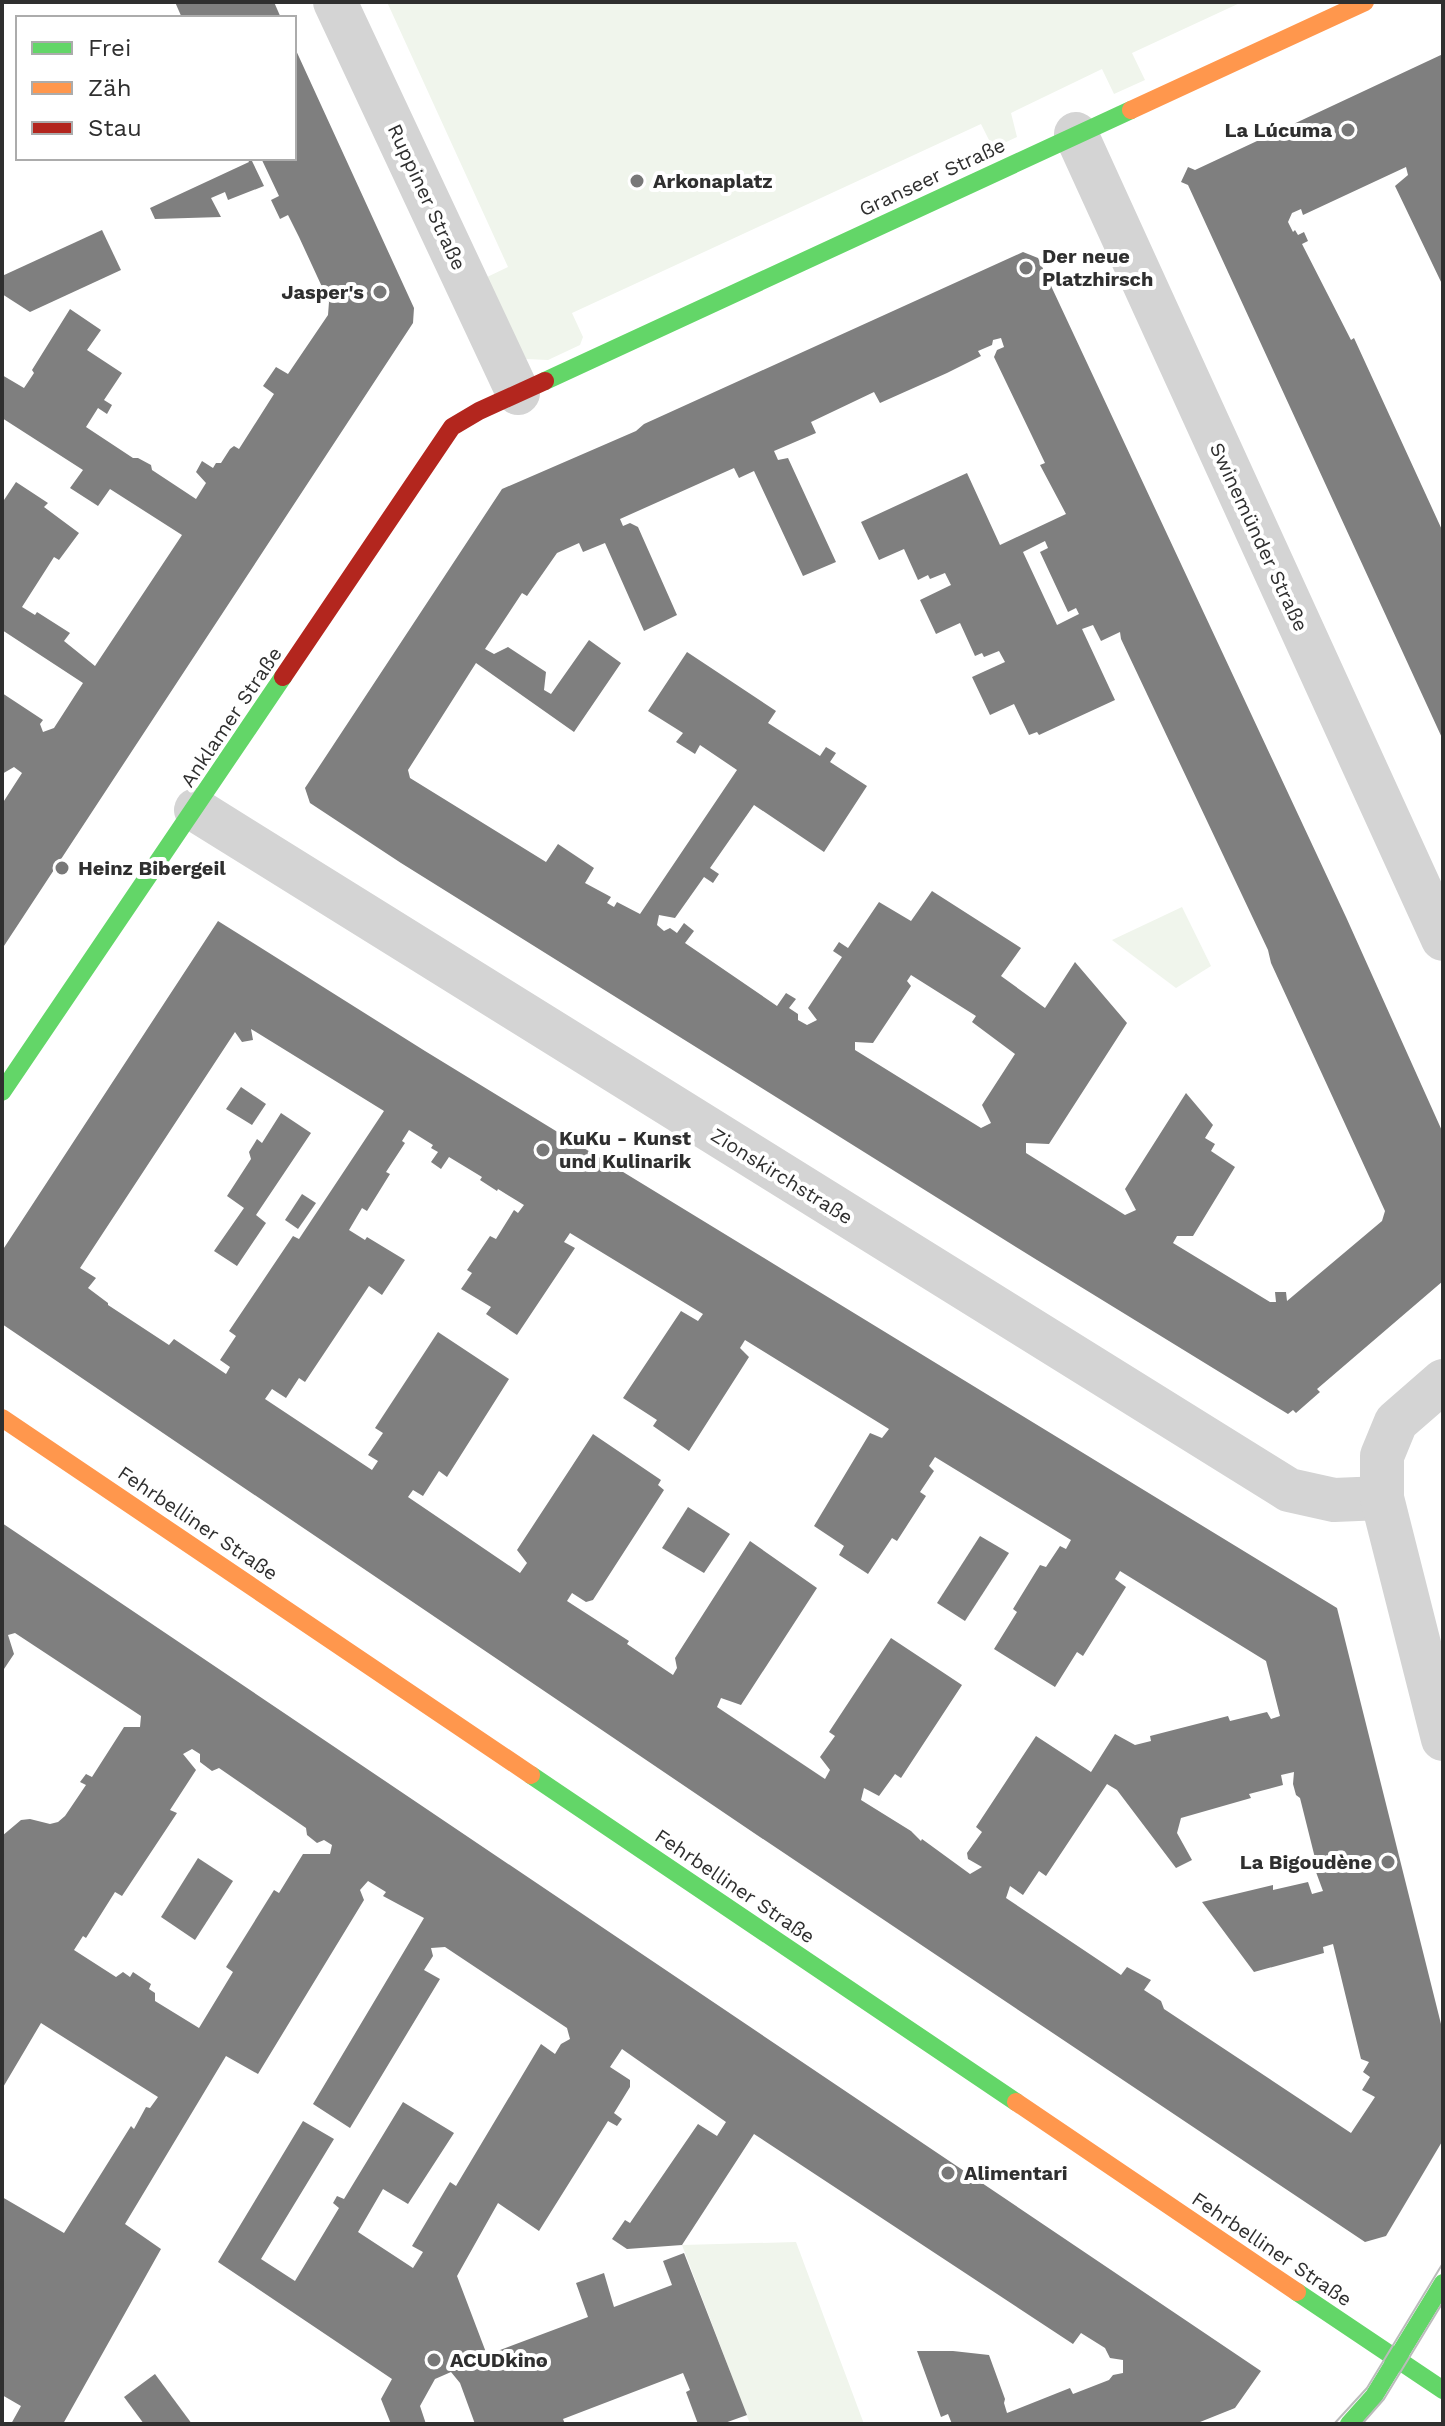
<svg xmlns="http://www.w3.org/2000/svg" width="1445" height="2426" font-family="'Work Sans',sans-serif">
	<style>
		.green { fill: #f0f5ec }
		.building { fill: #7f7f7f; fill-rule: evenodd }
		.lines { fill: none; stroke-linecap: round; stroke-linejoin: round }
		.street { stroke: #d4d4d4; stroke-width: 44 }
		.fast { stroke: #63d668; stroke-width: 18 }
		.slow { stroke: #ff974d; stroke-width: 18 }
		.jam { stroke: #b3261e; stroke-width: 18 }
		.tram { stroke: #bbb; stroke-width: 2 }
		.poi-dot { fill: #787878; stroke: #fff; stroke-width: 3 }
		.labels { text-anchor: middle; stroke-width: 8; stroke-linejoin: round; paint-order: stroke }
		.poi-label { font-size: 20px; font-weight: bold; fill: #2f2f2f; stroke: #fff; text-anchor: start }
		.street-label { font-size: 20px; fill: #2f2f2f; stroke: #fff }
	</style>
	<rect width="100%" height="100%" fill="#fff"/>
	<g class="green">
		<polygon points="387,2 1242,2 1132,53 1145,80 1114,94 1102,69 1011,113 1017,137 993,148 981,124 572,313 583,337 580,345 548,360 526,359 485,278 508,267"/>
		<polygon points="1182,907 1211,966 1176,988 1112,940"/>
		<polygon points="796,2242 864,2424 750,2424 682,2245"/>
	</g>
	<g class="building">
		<polygon points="175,2 274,2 281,18 182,18"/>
		<polygon points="294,46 414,308 413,323 2,949 2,804 22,773 14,767 2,774 2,693 43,720 40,724 43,732 54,728 83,683 2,630 2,503 16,482 48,503 44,507 79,533 59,560 54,557 22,607 35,615 37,612 70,633 64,641 95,666 182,535 110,489 98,506 70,488 83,470 2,418 2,375 24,388 34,373 32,370 70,309 101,330 87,350 122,373 104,400 112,405 107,414 98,408 86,427 133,458 138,458 151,465 152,470 196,499 206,483 196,472 202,461 213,468 216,463 221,463 230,449 234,446 239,449 274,394 263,386 276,367 288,374 328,315 329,302 299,237 288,215 280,219 271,200 279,196 261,158 294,158"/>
		<polygon points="1443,54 1443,286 1395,186 1408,175 1406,167 1303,215 1301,209 1292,213 1288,222 1293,232 1295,230 1298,235 1304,232 1308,241 1302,244 1351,340 1354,338 1443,532 1443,740 1188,185 1181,182 1188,167 1195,170"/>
		<polygon points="247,158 259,158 252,161 264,186 228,200 225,192 211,198 221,217 155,219 150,208 249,162"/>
		<polygon points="102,230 121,270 30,312 2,294 2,276"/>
		<path d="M1023 252 1038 258 1346 917 1443 1133V1281L1317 1389 1320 1392 1296 1413 1293 1410 1288 1414 1037 1260 401 863 310 803 305 788 502 489 636 431 644 424ZM1001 338 1004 347 997 350 994 357 1045 463 1040 465 1066 514 1000 545 967 473 861 522 879 560 904 549 918 580 928 575 930 579 945 573 951 585 920 600 936 634 960 623 975 656 982 653 984 657 999 651 1005 662 972 677 990 715 1014 704 1029 735 1037 732 1039 735 1115 700 1082 629 1093 625 1101 641 1120 632 1121 639 1268 950 1271 963 1385 1211 1382 1221 1287 1301 1286 1292H1275L1276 1302H1270L1173 1243 1177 1236H1193L1235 1167 1211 1151 1215 1144 1205 1138 1213 1125 1186 1093 1125 1189 1136 1210 1125 1215 1026 1153V1143L1049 1144 1127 1023 1075 962 1045 1008 1001 976 1021 948 932 891 911 921 879 902 848 948 839 942 833 951 842 957 808 1008 817 1020 807 1025 798 1020V1014L789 1008 796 999 786 993 777 1006 685 943 694 931 684 923 677 933 670 928 664 931 657 925 659 915 675 918 704 877 713 883 719 874 710 868 754 805 824 852 867 786 830 762 836 753 826 747 820 756 768 723 776 711 687 652 648 711 683 733 676 742 695 754 700 745 737 770 640 914 617 902 614 907 607 903 611 897 585 883 594 868 558 844 546 862 410 778 408 770 476 663 574 732 621 663 589 640 551 694 544 690 546 672 508 647 494 654 485 649 522 593 527 596 557 553 579 543 583 552 605 543 644 631 677 615 638 527 630 523 623 526 620 519 734 468 739 478 754 471 803 576 836 562 788 458 778 460 774 451 816 433 811 422 874 392 880 403 947 373 981 356 978 351 992 345 993 340ZM1045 541 1048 548 1040 552 1068 612 1076 608 1079 614 1057 625 1023 552ZM911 975 976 1016 972 1022 1015 1054 982 1105 991 1123 981 1128 855 1050V1042L873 1043 911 986 907 981Z"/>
		<path d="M218 921 425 1051 1337 1608 1443 2032V2140L1386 2236 1365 2242 754 1833 2 1324V1251ZM251 1029 384 1111 299 1239 293 1236 229 1331 236 1336 220 1360 230 1367 226 1374 174 1339 169 1345 108 1305V1303L88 1288 96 1278 80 1268 235 1032 242 1042 253 1040ZM409 1130 433 1145 431 1148 438 1152 431 1162 441 1169 449 1157 482 1177 480 1180 497 1191 498 1189 524 1205 518 1213 514 1210 496 1239 490 1236 467 1270 472 1273 461 1289 491 1307 486 1314 517 1335 575 1248 564 1242 570 1233 703 1314 698 1321 681 1311 623 1398 657 1420 653 1426 689 1451 749 1357 740 1348 745 1340 889 1429 882 1438 870 1433 814 1526 844 1546 839 1555 868 1574 892 1538 897 1541 926 1496 920 1492 934 1471 929 1466 935 1457 1071 1540 1066 1549 1060 1546 1046 1567 1040 1565 1013 1609 1017 1612 994 1649 1055 1687 1077 1652 1083 1656 1126 1587 1115 1579 1120 1571 1266 1661 1280 1716 1271 1719 1267 1712 1230 1721 1228 1716 1150 1736 1151 1741 1135 1745 1115 1734 1091 1772 1036 1736 976 1827 982 1832 967 1853 968 1859 982 1867 970 1874 922 1839 921 1841 911 1831 861 1800 864 1788 879 1796 895 1774 901 1778 962 1685 891 1638 829 1732 835 1736 820 1757 830 1770 825 1779 717 1707 721 1698 741 1705 817 1588 750 1541 675 1658 677 1668 673 1675 627 1644 629 1641 567 1601 572 1593 586 1602 593 1600 664 1490 658 1485 661 1480 593 1434 517 1550 527 1563 520 1573 408 1497 413 1490 423 1496 439 1471 447 1477 509 1379 438 1332 375 1428 383 1433 368 1455 378 1461 372 1470 265 1399 272 1389 286 1398 299 1378 305 1382 369 1286 382 1295 405 1260 367 1237 365 1240 349 1230 362 1208 367 1211 390 1174 386 1172 405 1143 402 1141ZM1294 1772 1293 1784 1296 1795 1300 1798 1316 1862 1313 1864 1323 1891 1312 1894 1308 1882 1273 1890V1885L1202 1902 1254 1972 1324 1953 1323 1947 1333 1944 1361 2059 1369 2062 1363 2072 1370 2077 1362 2090 1375 2097 1351 2133 1164 2009 1161 2001 1144 1990 1151 1980 1127 1967 1121 1975 1006 1898 1010 1886 1023 1895 1039 1871 1046 1876 1107 1784 1117 1790 1176 1868 1192 1860 1177 1833 1181 1818 1251 1798 1249 1794 1283 1785 1281 1775Z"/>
		<polygon points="241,1087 266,1104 252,1125 226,1109"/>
		<polygon points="281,1113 311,1133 256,1215 266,1223 237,1266 214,1251 244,1208 227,1196 251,1159 249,1152 257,1139 262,1143"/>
		<polygon points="302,1194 316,1203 298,1229 285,1220"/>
		<polygon points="688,1507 730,1534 704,1573 662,1548"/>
		<path d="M2 1523 1261 2371 1235 2408 1195 2424H952L948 2414 941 2417 917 2351H953L989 2355 1005 2399 1004 2403 1007 2413 1070 2388 1073 2394 1109 2380 1113 2375 1123 2373V2360L1110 2358 1105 2348 1081 2333 1073 2344 754 2134 682 2245 627 2249 612 2239 625 2220 630 2223 698 2124 717 2136 726 2122 622 2049 610 2067 630 2080V2087L614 2113 622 2119 617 2126 608 2121 539 2231 498 2203 457 2276 487 2355 588 2317 576 2283 604 2273 614 2307 672 2285 663 2261 684 2253 747 2415 722 2424H698L686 2392 690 2390 683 2373 563 2419 565 2424H475L460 2383 451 2372 435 2379 420 2406 426 2424H391L381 2399 392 2379 218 2262 303 2121 334 2139 261 2259 295 2281 339 2208 333 2203 337 2196 344 2199 403 2102 454 2133 408 2204 383 2189 358 2232 413 2268 423 2252 412 2246 450 2182 456 2186 541 2044 555 2054 561 2044 570 2039 567 2028 445 1947 431 1948 433 1956 424 1970 440 1979 350 2128 313 2104 424 1918 383 1896 386 1892 368 1881 360 1890 364 1900 258 2074 226 2056 125 2224 161 2249 63 2424H11L21 2406 2 2395V2197L64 2233 131 2126 134 2129 146 2107 150 2108 158 2097 41 2023 2 2089V1836L21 1820 30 1819 50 1824 58 1822 65 1816 86 1785 80 1782 86 1774 92 1777 124 1727H140L141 1716 15 1633 8 1635 14 1654 2 1672ZM192 1749 200 1754V1762L212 1771 219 1768 306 1828 307 1835 317 1843 324 1840 332 1845 330 1854H303L279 1893 274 1890 226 1967 233 1972 199 2028 155 2001V1993L149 1989 151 1984 133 1972 130 1977 123 1972 116 1977 74 1950 83 1936 86 1938 115 1892 122 1896 177 1813 170 1810 196 1770 183 1754Z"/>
		<polygon points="980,1536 1009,1553 965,1621 937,1603"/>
		<polygon points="198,1858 233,1881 195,1940 161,1917"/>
		<polygon points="155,2374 192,2424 144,2424 124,2397"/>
	</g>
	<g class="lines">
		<g class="street">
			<polyline points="335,2 518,393"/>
			<polyline points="1076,134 1443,939"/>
			<polyline points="196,810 1289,1490 1334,1500 1382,1498"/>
			<polyline points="1443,1381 1396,1422 1382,1456 1382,1498 1443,1739"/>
		</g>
		<g class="fast">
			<polyline points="545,381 1131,110"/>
			<polyline points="2,1092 283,677"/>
			<polyline points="531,1775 1016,2102"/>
			<polyline points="1297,2292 1443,2390"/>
			<polyline points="1349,2424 1374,2396 1443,2283"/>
		</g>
		<g class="slow">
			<polyline points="1131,110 1365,2"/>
			<polyline points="2,1418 531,1775"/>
			<polyline points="1016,2102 1297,2292"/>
		</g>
		<polyline class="jam" points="283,677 452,427 479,411 545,381"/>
		<g class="tram">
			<polyline points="1334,2424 1367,2388 1443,2263"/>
			<polyline points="1362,2424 1384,2399 1443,2302"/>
		</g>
	</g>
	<g class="poi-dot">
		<circle cx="1348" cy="130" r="8"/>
		<circle cx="637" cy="181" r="8"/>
		<circle cx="1026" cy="268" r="8"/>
		<circle cx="380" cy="292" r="8"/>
		<circle cx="62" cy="868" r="8"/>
		<circle cx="543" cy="1150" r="8"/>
		<circle cx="1388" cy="1862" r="8"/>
		<circle cx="948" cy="2173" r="8"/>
		<circle cx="434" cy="2360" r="8"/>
	</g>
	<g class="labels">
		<g class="poi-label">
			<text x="1332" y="137" text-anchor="end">La Lúcuma</text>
			<text x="653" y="188">Arkonaplatz</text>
			<text x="1042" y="263">Der neue<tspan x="1042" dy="23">Platzhirsch</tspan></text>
			<text x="364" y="299" text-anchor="end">Jasper's</text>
			<text x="78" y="875">Heinz Bibergeil</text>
			<text x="559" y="1145">KuKu - Kunst<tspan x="559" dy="23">und Kulinarik</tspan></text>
			<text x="1372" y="1869" text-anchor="end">La Bigoudène</text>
			<text x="964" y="2180">Alimentari</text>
			<text x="450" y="2367">ACUDkino</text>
		</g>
		<g class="street-label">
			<text transform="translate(932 177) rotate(-25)" y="7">Granseer Straße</text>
			<text transform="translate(427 197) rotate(65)" y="7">Ruppiner Straße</text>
			<text transform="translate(1259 537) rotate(65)" y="7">Swinemünder Straße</text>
			<text transform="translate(231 717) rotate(-56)" y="7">Anklamer Straße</text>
			<text transform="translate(782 1176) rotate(32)" y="7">Zionskirchstraße</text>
			<text transform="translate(198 1523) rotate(34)" y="7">Fehrbelliner Straße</text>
			<text transform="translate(735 1886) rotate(34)" y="7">Fehrbelliner Straße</text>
			<text transform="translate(1272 2249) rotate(34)" y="7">Fehrbelliner Straße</text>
		</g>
	</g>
	<rect width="1445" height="2426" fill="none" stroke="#2f2f2f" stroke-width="8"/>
	<rect x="16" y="16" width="280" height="144" fill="#ffffff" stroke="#acacac" stroke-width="2"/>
	<rect x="32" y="42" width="40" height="12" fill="#63d668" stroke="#acacac" stroke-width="2"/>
	<text x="88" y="56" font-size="24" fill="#2f2f2f">Frei</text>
	<rect x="32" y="82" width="40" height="12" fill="#ff974d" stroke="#acacac" stroke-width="2"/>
	<text x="88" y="96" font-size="24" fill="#2f2f2f">Zäh</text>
	<rect x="32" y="122" width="40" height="12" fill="#b3261e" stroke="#acacac" stroke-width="2"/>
	<text x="88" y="136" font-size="24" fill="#2f2f2f">Stau</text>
</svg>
